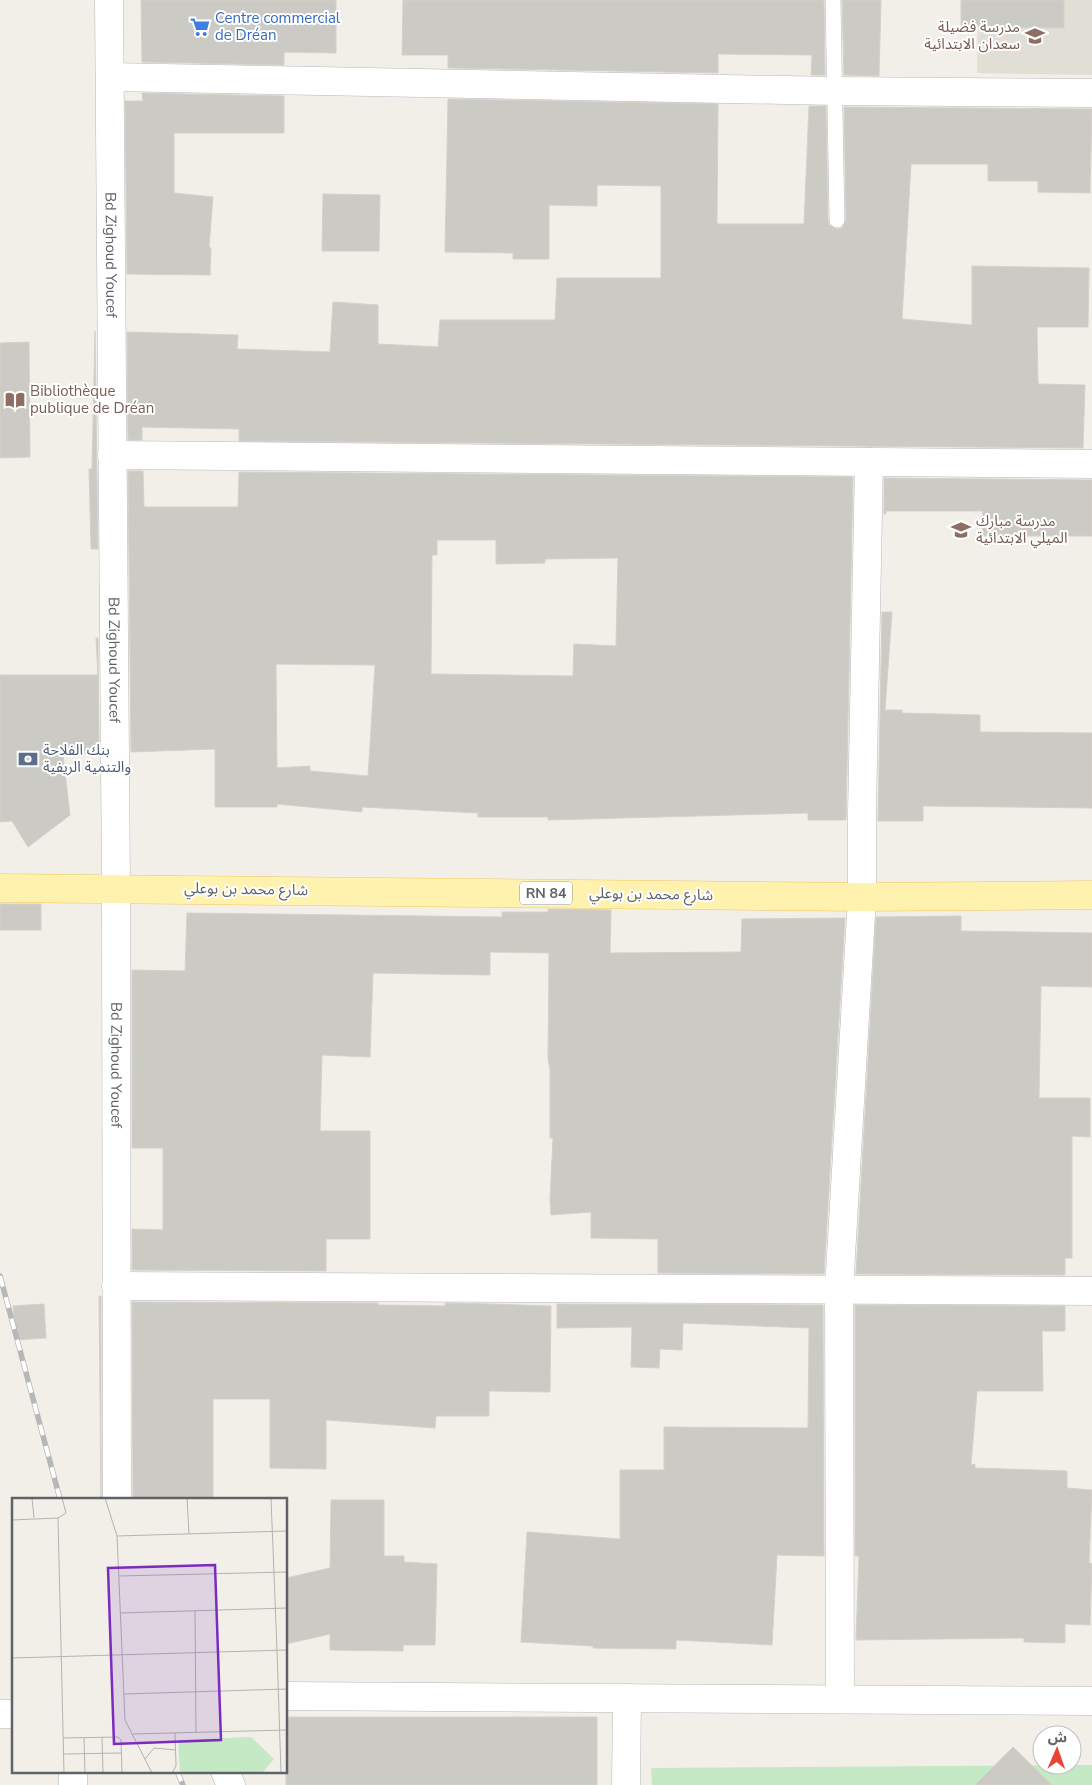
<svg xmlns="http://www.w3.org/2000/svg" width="1092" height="1785" font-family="'Nunito Sans','Noto Sans Arabic',sans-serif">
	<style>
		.education { fill: #e1ded6 }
		.green { fill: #c5e8c5 }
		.building { fill: #cccac5; stroke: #d6d1c6; fill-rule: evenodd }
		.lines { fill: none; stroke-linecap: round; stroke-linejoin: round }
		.lane-casing { stroke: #b5b8bc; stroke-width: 16 }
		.street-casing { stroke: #b5b8bc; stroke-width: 29 }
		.primary-casing { stroke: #f2c960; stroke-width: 29 }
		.lane { stroke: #fff; stroke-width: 15 }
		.street { stroke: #fff; stroke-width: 28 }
		.primary { stroke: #fff2af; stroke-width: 28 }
		.rail-casing { stroke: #b6b7b8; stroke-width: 5.5 }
		.rail { stroke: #fff; stroke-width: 4; stroke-dasharray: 11; stroke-linecap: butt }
		.labels { text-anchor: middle; stroke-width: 4; stroke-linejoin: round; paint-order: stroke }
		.shield { fill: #fff; stroke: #8f9295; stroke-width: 1 }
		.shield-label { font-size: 14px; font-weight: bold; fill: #5f6368 }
		.shop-label { font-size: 15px; fill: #366cbe; stroke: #fff; text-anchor: start }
		.education-label { font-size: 15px; fill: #785e54; stroke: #fff; text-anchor: start }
		.street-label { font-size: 15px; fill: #5f6368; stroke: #fff }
		.service-label { font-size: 15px; fill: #4e5e75; stroke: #fff; text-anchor: start }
		.inset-road { fill: none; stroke: #b3b3b1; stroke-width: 1 }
		.view { fill: #7b2cbf; fill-opacity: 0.15; stroke: #7b2cbf; stroke-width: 2.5 }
		.inset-edge { fill: none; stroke: #5f6368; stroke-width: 2.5 }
	</style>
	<rect width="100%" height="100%" fill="#f1efe8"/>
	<polygon class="education" points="978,0 1092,0 1092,75 977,73"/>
	<polygon class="green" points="1092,1765 1092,1785 652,1785 651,1768"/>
	<g class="building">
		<polygon points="141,0 336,0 336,53 284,52 284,65 142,62"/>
		<polygon points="403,0 824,0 825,75 811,75 812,55 718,54 718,73 448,68 448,55 402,55"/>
		<polygon points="842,0 881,0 879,76 844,75"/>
		<polygon points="961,0 1064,0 1064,28 961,27"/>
		<polygon points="142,93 284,96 284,133 174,133 174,193 213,197 209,247 211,248 210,275 127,274 125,101 143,101"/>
		<polygon points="448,99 718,104 717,224 804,224 809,106 826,106 828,220 829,225 837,229 842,228 846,220 844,107 1092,109 1090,193 1038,192 1038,181 988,181 988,164 911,164 902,319 972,325 972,266 1089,268 1088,327 1037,327 1038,384 1085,385 1083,448 239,441 239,429 142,427 142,440 128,440 127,332 238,335 237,349 330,352 333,302 378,305 378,344 438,347 440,320 555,320 557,278 661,278 661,186 597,185 597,206 549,205 549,259 513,259 513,253 445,252"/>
		<polygon points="323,194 380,195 379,251 322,251"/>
		<polygon points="95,331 98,549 91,549 89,469 92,469"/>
		<polygon points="29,342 30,457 0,458 0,343"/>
		<path d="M128 471H143L144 507H238L239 472 853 477 846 820H808V813L548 820V817H478V813L362 807V812L277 804V807H215V749L131 752ZM437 540H496V564L545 563V559L618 558 616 646 574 644 573 676 431 674 432 555H437ZM276 664 375 665 368 776 310 771V766L277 768Z"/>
		<polygon points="884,478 1092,480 1092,536 982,536 983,511 886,511 886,514 884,514"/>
		<polygon points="882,612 892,612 885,710 902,710 902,713 980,715 980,732 1092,733 1092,808 923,806 923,821 878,821"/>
		<polygon points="96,638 98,638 99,753 63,755 70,815 28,847 12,821 0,822 0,675 98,675"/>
		<rect x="0" y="904" width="41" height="26"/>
		<polygon points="548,909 611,910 610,953 741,952 742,919 845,918 824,1274 658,1273 658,1239 591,1238 591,1212 551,1215 550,1199 553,1138 550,1138 550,1070 548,1058 549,953 490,952 490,975 373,973 370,1057 322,1055 320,1131 370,1131 370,1239 326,1239 326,1271 132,1270 132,1229 163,1230 163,1148 132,1148 132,970 185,971 187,913 502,917 502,912 548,912"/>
		<polygon points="961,916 961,931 1092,933 1092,987 1041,986 1039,1098 1090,1098 1090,1137 1072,1136 1072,1258 1065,1258 1065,1275 856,1274 876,917"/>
		<polygon points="99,1296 101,1296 101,1499"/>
		<polygon points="132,1302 378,1303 378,1305 445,1306 445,1303 490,1304 551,1306 550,1392 489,1391 489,1416 436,1416 435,1428 326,1420 326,1469 270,1468 270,1399 213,1399 213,1499 133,1499"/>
		<polygon points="44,1304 46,1338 16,1340 13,1306"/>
		<polygon points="557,1304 823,1305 824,1556 777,1555 772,1645 676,1640 676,1649 593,1648 593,1646 521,1642 527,1532 620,1539 620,1470 664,1470 664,1427 808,1428 809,1328 683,1323 682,1350 660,1349 659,1368 631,1367 632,1327 557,1328"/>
		<polygon points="855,1305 1065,1306 1065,1331 1042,1331 1043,1391 977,1391 971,1465 975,1464 975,1468 1067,1471 1067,1488 1092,1490 1089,1563 1092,1564 1090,1625 1065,1624 1065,1643 1024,1642 1024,1638 856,1640 859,1556 855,1556"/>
		<polygon points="331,1500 384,1500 384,1556 404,1556 404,1562 437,1564 435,1645 403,1645 403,1651 330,1650 330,1634 286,1644 286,1578 330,1568"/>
		<rect x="286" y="1717" width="311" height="68"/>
		<polygon points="1013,1747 1052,1785 975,1785"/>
	</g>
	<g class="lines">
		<defs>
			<polyline id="lane" points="833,0 837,220"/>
			<g id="street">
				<path id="s1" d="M109 0 116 888 117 1499"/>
				<polyline points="110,77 835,91 1092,93"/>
				<polyline points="112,455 1092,464"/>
				<polyline points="116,1286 1092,1291"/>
				<polyline points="286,1696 1092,1701"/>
				<polyline points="840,1699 839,1290 862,897 862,813 869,462"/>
				<polyline points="0,1714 14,1714"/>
				<polyline points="73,1771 73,1785"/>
				<polyline points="225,1771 231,1785"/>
				<polyline points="626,1785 627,1698"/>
			</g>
			<polyline id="primary" points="0,888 862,897 1092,895"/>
		</defs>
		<use href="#lane" class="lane-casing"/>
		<use href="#street" class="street-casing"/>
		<use href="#primary" class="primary-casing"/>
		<use href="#lane" class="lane"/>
		<use href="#street" class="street"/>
		<use href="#primary" class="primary"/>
		<defs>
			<g id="rail">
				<polyline points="0,1276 60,1499"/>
				<polyline points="177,1771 183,1785"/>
			</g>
		</defs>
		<use href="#rail" class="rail-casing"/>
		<use href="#rail" class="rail"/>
	</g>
	<defs>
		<symbol id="supermarket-bare" viewBox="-9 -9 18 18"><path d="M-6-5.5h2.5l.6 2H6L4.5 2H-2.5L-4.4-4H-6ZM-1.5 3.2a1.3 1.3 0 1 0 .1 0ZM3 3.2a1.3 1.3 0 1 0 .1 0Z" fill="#3f7fe0" stroke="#fff" stroke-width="2.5" paint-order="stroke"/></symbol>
		<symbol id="school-bare" viewBox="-9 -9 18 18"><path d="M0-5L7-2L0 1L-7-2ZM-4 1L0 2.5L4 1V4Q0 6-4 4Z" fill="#8d6e63" stroke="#fff" stroke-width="2.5" paint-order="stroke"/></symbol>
		<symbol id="library-bare" viewBox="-9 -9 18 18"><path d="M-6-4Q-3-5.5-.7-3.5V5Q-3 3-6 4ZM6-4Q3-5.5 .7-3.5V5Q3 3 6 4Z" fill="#8d6e63" stroke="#fff" stroke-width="2.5" paint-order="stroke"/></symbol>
		<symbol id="bank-bare" viewBox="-9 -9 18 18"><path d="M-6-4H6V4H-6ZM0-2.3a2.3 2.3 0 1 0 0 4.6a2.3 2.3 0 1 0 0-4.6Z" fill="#5c6f8a" stroke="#fff" stroke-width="2.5" paint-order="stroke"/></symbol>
	</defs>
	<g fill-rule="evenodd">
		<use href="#supermarket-bare" x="186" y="13" width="28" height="28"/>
		<use href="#school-bare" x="1021" y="22" width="28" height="28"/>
		<use href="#library-bare" x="1" y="386" width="28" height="28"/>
		<use href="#school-bare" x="947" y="516" width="28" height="28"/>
		<use href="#bank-bare" x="14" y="745" width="28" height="28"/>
	</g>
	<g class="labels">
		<rect class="shield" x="520" y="881.5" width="52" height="23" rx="4"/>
		<g class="shield-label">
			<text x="546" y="898">RN 84</text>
		</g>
		<g class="shop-label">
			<text x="215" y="23">Centre commercial<tspan x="215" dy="17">de Dréan</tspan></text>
		</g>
		<g class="education-label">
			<text x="1020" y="32" text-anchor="end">مدرسة فضيلة<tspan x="1020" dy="17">سعدان الابتدائية</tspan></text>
			<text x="30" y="396">Bibliothèque<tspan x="30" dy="17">publique de Dréan</tspan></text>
			<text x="976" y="526">مدرسة مبارك<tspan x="976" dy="17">الميلي الابتدائية</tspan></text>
		</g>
		<g class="street-label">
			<text dy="5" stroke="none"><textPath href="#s1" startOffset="255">Bd Zighoud Youcef</textPath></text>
			<text dy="5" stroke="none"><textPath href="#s1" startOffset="660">Bd Zighoud Youcef</textPath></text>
			<text transform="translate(246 889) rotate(1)" y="5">شارع محمد بن بوعلي</text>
			<text transform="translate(651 894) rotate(1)" y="5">شارع محمد بن بوعلي</text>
			<text dy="5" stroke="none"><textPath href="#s1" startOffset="1065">Bd Zighoud Youcef</textPath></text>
		</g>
		<g class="service-label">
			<text x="43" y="755">بنك الفلاحة<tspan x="43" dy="17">والتنمية الريفية</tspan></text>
		</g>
	</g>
	<g transform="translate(12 1498)">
		<rect width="275" height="275" fill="#f1efe8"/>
		<path d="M239 239 262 261 250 275H168L166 242Z" fill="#c5e8c5"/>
		<path class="inset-road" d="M20 0 22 20M93 0 105 38 113 222 140 275M175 0 177 36M259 0 265 152M46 20 52 275M0 22 46 20 54 15 50 0M105 38 275 33M107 78 275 74M183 113 184 235M108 115 275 110M265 152 269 275M0 160 275 152M112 196 275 191M121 236 275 232M90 239 91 275M51 240 106 239 109 242 110 275M72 240 73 275M52 256 109 255M133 261 142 250 164 252M160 275 164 268 163 235"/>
		<path class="view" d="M203 67 209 242 102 246 96 70Z"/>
		<rect width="275" height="275" class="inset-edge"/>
	</g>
	<g transform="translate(1057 1750) rotate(2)"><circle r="24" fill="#ffffff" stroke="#bfc1c3"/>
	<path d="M0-4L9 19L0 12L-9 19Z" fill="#ea4335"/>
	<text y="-8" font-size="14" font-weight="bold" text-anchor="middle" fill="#5f6368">ش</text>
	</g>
</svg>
